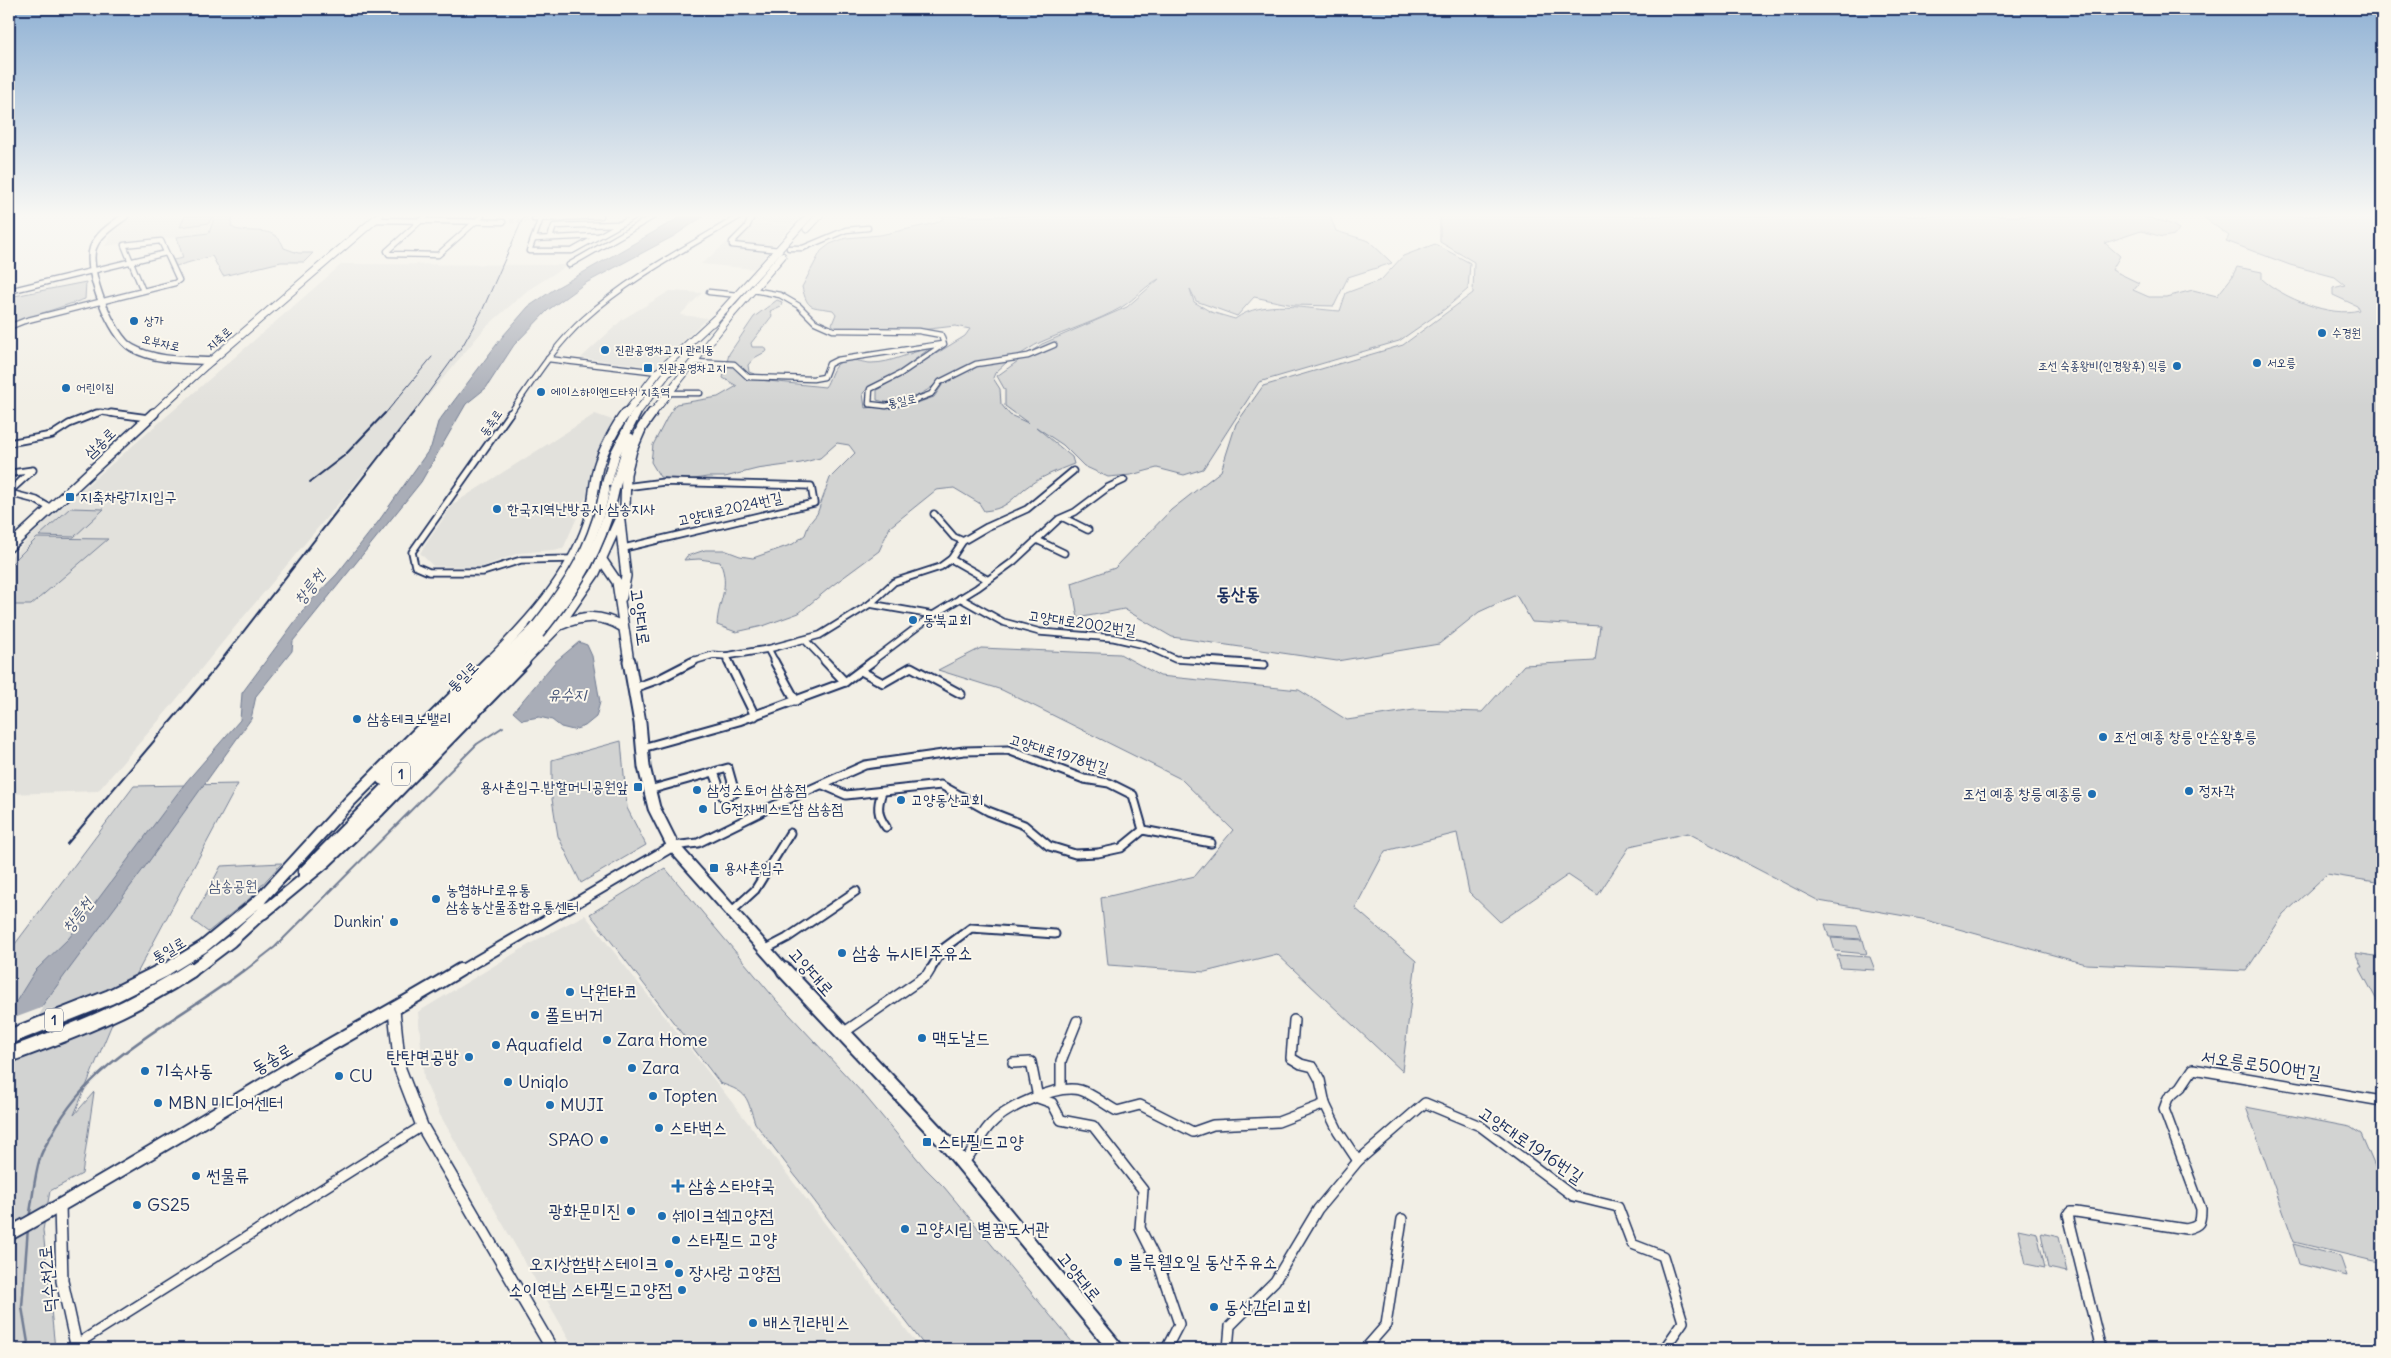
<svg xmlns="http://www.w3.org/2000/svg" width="2391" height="1358" font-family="Delius,'Poor Story',sans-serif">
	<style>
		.built { fill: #e2e1dc }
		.green { fill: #d2d3d2; stroke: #768198 }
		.water { fill: #a9adb7; stroke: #707b93 }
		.pier { fill: #f2efe6 }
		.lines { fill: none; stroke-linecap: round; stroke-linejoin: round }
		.stream-far1 { stroke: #707b93; stroke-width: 2 }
		.stream { stroke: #707b93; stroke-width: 2.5 }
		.minor-tunnel { stroke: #c7c9cb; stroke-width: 4.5; stroke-dasharray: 4.5 2.5; stroke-linecap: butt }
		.minor-far3-casing { stroke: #1b2f5e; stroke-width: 7 }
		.minor-far2-casing { stroke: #1b2f5e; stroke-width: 9 }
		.minor-far1-casing { stroke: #1b2f5e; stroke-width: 11 }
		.minor-casing { stroke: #1b2f5e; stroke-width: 12 }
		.tertiary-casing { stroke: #1b2f5e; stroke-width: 14 }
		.secondary-far2-casing { stroke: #1b2f5e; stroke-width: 9 }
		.secondary-far1-casing { stroke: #1b2f5e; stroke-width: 13 }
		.secondary-casing { stroke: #1b2f5e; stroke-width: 16 }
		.primary-far3-casing { stroke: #1b2f5e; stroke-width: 9 }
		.primary-far2-casing { stroke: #1b2f5e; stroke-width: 12 }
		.primary-far1-casing { stroke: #1b2f5e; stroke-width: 15 }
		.primary-casing { stroke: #1b2f5e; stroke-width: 18 }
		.minor-far3 { stroke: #fbf7ec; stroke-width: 4.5 }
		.minor-far2 { stroke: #fbf7ec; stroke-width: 5.5 }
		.minor-far1 { stroke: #fbf7ec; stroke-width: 7 }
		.minor { stroke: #fbf7ec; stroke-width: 9 }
		.tertiary { stroke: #fbf7ec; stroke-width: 11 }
		.secondary-far2 { stroke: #fbf7ec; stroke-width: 6 }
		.secondary-far1 { stroke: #fbf7ec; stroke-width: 9 }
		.secondary { stroke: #fbf7ec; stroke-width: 12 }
		.primary-far3 { stroke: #fbf7ec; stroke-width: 7 }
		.primary-far2 { stroke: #fbf7ec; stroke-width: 9 }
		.primary-far1 { stroke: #fbf7ec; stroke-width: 11 }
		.primary { stroke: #fbf7ec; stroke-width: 14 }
		.rail-far1 { stroke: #1b2f5e; stroke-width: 1 }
		.rail { stroke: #1b2f5e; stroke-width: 2 }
		.primary-bridge-casing { stroke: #1b2f5e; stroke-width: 12; stroke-linecap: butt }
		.primary-bridge { stroke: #fbf7ec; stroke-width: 9 }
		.poi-dot { fill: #1f6fb2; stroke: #fbf7ec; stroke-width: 2 }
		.labels { text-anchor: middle; stroke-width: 4; stroke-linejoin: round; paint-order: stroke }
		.far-poi-label { font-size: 12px; fill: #1b2f5e; stroke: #fbf7ec; text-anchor: start }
		.far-street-label { font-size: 12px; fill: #1b2f5e; stroke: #fbf7ec }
		.shield { fill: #fbf7ec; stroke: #5e6b89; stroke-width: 1 }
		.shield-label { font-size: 14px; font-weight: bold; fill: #1b2f5e }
		.street-label { font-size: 15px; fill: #1b2f5e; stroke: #fbf7ec }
		.poi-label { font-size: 15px; fill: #1b2f5e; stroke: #fbf7ec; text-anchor: start }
		.park-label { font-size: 15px; fill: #49587b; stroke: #fbf7ec }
		.water-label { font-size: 16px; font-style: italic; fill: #465579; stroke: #fbf7ec }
		.quarter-label { font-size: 18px; font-weight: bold; fill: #1b2f5e; stroke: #fbf7ec }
		.near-street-label { font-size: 18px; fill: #1b2f5e; stroke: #fbf7ec }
		.near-poi-label { font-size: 18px; fill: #1b2f5e; stroke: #fbf7ec; text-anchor: start }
	</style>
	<rect width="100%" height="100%" fill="#f2efe6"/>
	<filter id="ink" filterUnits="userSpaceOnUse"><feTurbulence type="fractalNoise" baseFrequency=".02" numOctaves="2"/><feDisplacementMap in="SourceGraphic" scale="10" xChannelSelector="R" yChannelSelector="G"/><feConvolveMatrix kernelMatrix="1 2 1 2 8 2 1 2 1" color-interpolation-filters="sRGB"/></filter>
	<g filter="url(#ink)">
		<g class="built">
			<polygon points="132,216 215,216 209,233 105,246 113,232"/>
			<polygon points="756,216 799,216 792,225 753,221"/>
			<polygon points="751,223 791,226 754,269 701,264"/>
			<polygon points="342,264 568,265 528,290 485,328 235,627 167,711 98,791 9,794 9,559 46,521"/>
			<polygon points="670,291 702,293 680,315 707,318 656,367 581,358 623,319"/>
			<polygon points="595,414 615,421 591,469 587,495 563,549 519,553 482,567 433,566 420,553 453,504"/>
			<polygon points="585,915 745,1119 921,1349 575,1349 440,1115 424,1079 418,1012 540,938"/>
		</g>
		<g class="green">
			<polygon points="185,216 212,216 209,223 180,227"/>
			<path d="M215 216H233L231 226 235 229C256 234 276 225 284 248L298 253H313L304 262H281L223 276 212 256 176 266 173 260 183 258 177 237 209 233Z"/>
			<path d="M940 216H1330L1336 231 1369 241 1392 263 1348 277 1334 306 1293 305 1254 297 1237 316 1196 301 1190 289 1194 302 1211 312 1235 319C1263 298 1307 309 1340 311L1346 293 1381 280 1403 256 1435 244 1470 263 1468 289 1445 309 1399 341 1259 382 1203 469 1184 475 1157 468 1131 475 1108 477 1084 466 1063 445 1036 427 1072 457 1074 464C1058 470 1038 478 1024 489 1009 502 1005 509 984 511L979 503 954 488 936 490 890 527 879 551 833 585 799 613 763 626 736 632 717 625C718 600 731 588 720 562L699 559 684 560 687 556 705 550H724L740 556 753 558 793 544 805 535 809 524 817 514 830 478 855 453 849 445 837 443 820 458 801 463 757 469 725 477H707L683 481 660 477 651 462 653 445 669 414 676 404 718 397 737 386 723 378 729 354 754 317 777 300 782 302 781 306 770 311 772 316 751 343 752 347H765L767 351 754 358 748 365 749 372 757 375 759 380 825 387C830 381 831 369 838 364 849 355 860 363 871 363 893 363 909 352 930 348L900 371 870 386 863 393 865 408 914 404 934 397 943 384 977 366 1008 361 995 373 993 378 1000 389 1001 404 1010 415 1028 423 1005 406V390L997 376 1042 344 1127 307 1159 279C1146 285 1135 299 1122 307 1098 321 1068 330 1041 342 1032 346 1024 353 1015 357 1001 363 980 358 963 367 936 380 911 412 877 400V390L965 336 970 329 955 326 921 330 835 328 832 324 836 314 833 310C811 306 808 311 802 287L821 251 830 244 846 238 880 235 936 223 944 218Z"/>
			<path d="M1440 216H2143L2171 224 2179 229 2175 235 2163 237 2141 231 2105 243 2120 256 2112 270 2139 283 2133 290 2149 297H2166L2193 290 2217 296 2232 277 2237 267 2262 272V279C2283 298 2331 318 2359 310L2357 306 2333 295V288L2345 285 2335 277 2290 265 2226 241 2229 236 2202 216H2382V883L2327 874 2283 915 2246 971 2086 964 1922 919 1819 901 1688 833 1630 846 1598 895 1568 875 1500 922 1469 892 1457 833 1385 851 1355 908 1416 961 1402 1071 1277 954 1205 972 1108 965 1101 898 1195 876 1233 830 1181 779 1002 690 938 670 981 648 1120 654 1160 676 1299 690 1347 720 1414 710 1482 712 1524 665 1595 661 1600 626 1532 622 1516 595 1479 612 1439 644 1337 661 1172 637 1124 609 1078 618 1072 583 1115 568 1171 510 1221 471 1236 424 1263 386 1403 345 1473 293 1474 262 1440 242Z"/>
			<polygon points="86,282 85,299 9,324 9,297"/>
			<polygon points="70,508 104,509 74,537 39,536"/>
			<polygon points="37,538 108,539 31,605 9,605 9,566"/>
			<polygon points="621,741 627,808 646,845 581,883 558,836 552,799 552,760"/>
			<polygon points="238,784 119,1007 74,1115 94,1092 82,1174 50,1191 43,1230 55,1349 9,1349 9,952 134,786"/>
			<polygon points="282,863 248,900 208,932 192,920 221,866"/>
			<path d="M665 868 776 1000 866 1097 925 1168 944 1187 1078 1349H927L755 1123C746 1096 749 1093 720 1083L590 914Z"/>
			<polygon points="1825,924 1857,926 1862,939 1829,937"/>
			<polygon points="1831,938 1863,940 1867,954 1835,951"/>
			<polygon points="2355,953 2382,957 2382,1010 2359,967 2362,967"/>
			<polygon points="1837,955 1870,957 1875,970 1841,968"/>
			<polygon points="2246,1107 2350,1127 2361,1134 2382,1183 2382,1263 2294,1242"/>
			<polygon points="2018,1229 2037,1233 2045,1268 2026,1264"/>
			<polygon points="2041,1233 2059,1237 2067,1272 2048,1268"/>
			<polygon points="2293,1244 2340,1256 2347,1276 2299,1264"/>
		</g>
		<g class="water">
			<polygon points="682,216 704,216 674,236 584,284 548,310 514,345 486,388 466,404 421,482 293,641 292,651 256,696 251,719 147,864 39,1010 9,1060 9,1013 35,971 69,938 186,782 240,720 242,693 308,604 337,574 378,522 431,447 438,422 503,336 528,307 556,288"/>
			<polygon points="579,642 587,645 592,656 600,702 596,717 585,726 573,730 561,727 552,720 539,717 522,720 513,712 555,662"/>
		</g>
		<polygon class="pier" points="44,1007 11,1061 9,1062 9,1020"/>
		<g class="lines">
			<polyline class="stream-far1" points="243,972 275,947 477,744 503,727"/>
			<g class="stream">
				<path d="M29 1218C33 1198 34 1177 40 1158 42 1150 48 1142 52 1134 93 1056 177 1022 244 970"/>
				<polyline points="28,1228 22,1307 29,1349"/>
			</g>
			<polyline class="minor-tunnel" points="503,222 534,219"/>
			<defs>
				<g id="minor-far3">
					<polyline points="426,216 387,251 389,254 438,255 482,216"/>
					<polyline points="752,216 747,227 732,242 732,245 780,250"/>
					<polyline points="541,218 529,251 572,251 635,216"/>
					<polyline points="534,219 601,216"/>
					<polyline points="374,220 503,222"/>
					<polyline points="550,238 554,226 618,224"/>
					<polyline points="534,239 597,236"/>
					<polyline points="9,246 11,247 9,249"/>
					<polyline points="789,248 803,248 846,230 868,228"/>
					<polyline points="569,265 654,216"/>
					<polyline points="753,290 780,295 799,306 815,322 833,330 919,331 941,335 944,344 900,374 870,389 869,404 886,406 915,400 931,394 940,382 976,364 1028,356 1054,345"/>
					<polyline points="9,291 166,253"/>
					<polyline points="709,292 738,295"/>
					<polyline points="9,327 24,321 175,283 179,280 161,241 124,245 143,291"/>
					<polyline points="548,359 658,372"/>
					<polyline points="695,362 734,364 748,377 813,379 824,377 829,364 837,360 942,344"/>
					<polyline points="667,393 700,393"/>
					<polyline points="93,415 100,412 121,415"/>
					<path d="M509 415C532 382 554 346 584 319 630 277 687 248 740 216"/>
				</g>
				<g id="minor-far2">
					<polyline points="111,413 148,418"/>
					<polyline points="510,413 412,552 415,566 429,572 483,572 521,560 572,559"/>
					<polyline points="9,443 52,435 69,424 97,413"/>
					<polyline points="9,492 33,470 12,473"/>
					<polyline points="9,493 36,500 50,508"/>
					<polyline points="934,514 954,537 963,541"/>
					<polyline points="1064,518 1088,530"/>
					<polyline points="1037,540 1064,553"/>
					<polyline points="624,548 814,503 811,486 664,482 625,487"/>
					<polyline points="951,559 988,580"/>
					<polyline points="960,598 1003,622 1040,632 1114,638 1145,645 1175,659 1222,662"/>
					<polyline points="870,604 933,615"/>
					<polyline points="805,640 826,662"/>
					<polyline points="768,649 775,662"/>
					<polyline points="726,656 729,662"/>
					<polyline points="690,662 713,655 726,656 768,649 820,635 870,604 894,582 940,567 951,559 963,541 987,527 1027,509 1073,471"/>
					<polyline points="871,662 933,615 977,588 1014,561 1059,519 1075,512 1107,488 1124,480"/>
				</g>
				<g id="minor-far1">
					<polyline points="728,661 755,716"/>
					<polyline points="774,661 796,701"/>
					<polyline points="825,661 845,682"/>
					<polyline points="1204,661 1264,665"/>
					<polyline points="861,671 883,683 911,667 961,694"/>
					<polyline points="634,688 659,679 694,661"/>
					<polyline points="642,748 739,721 845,682 873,661"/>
					<polyline points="649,790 728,768 735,793 723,797 714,772"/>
					<path d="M882 792C877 806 877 815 886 827"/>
					<polyline points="1143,830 1211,843"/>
					<polyline points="673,846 698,843 771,807 865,765 964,751 1008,750 1084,779 1109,783 1133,795 1143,830 1121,848 1098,853 1075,854 1049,846 1024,825 988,811 941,785 846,795 823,785"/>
					<polyline points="732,911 755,890 790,833"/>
					<polyline points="766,949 787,938 856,891"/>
					<polyline points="929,972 944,948 971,928 1055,934"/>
				</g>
				<g id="minor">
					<polyline points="1294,1020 1291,1058 1301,1064 1313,1067 1320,1080 1325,1104"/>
					<polyline points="843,1033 927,975 930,970"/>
					<polyline points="1013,1063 1031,1062 1038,1098 1052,1103 1061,1120 1093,1126 1143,1190 1140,1228 1160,1268 1179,1324 1166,1349"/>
					<polyline points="1061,1089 1061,1061 1077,1021"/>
					<path d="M963 1163C974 1152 979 1137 990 1125 1005 1108 1056 1084 1080 1090 1093 1094 1105 1105 1117 1111L1140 1105 1193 1132 1213 1125 1278 1122 1325 1104 1338 1131 1358 1161"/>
					<polyline points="69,1349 422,1126"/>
					<polyline points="1228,1349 1230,1326 1275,1281 1318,1209 1358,1161 1425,1103 1480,1126 1573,1196 1618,1207 1632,1244 1663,1256 1683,1322 1664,1349"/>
					<polyline points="1365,1349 1386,1325 1402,1219"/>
					<path d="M2101 1349 2068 1215 2070 1212H2076L2186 1229C2200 1226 2201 1223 2201 1209L2164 1109 2168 1098 2181 1087 2193 1069 2382 1101"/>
				</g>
				<g id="tertiary">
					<polyline points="394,1010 400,1069 422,1126 552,1349"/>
					<polyline points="60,1205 62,1281 77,1349"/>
				</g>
				<path id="secondary-far2" d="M125 216C113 225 98 234 93 248 85 270 112 337 132 348 155 361 185 360 211 361"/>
				<polyline id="secondary-far1" points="458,972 673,846"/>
				<path id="secondary" d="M9 1234C113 1177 214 1114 316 1053 364 1025 413 999 460 970"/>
				<g id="primary-far3">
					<polyline points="807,229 819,216"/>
					<polyline points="712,323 809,216"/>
					<polyline points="723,324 782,256"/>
					<polyline points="152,415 205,366 379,216"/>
					<polyline points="625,415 658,372 715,319"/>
					<polyline points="635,415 672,367"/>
					<polyline points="651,415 726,321"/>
				</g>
				<g id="primary-far2">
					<polyline points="615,487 630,438"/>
					<polyline points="605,489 615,454 636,413"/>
					<polyline points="620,522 626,576 622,597"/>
					<polyline points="9,547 154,413"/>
					<polyline points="602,560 617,582 629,662"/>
					<path d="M560 625C584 615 601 614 623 627"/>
					<path d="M489 662C529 622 569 579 588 524 594 506 593 486 598 467 602 453 616 425 626 413"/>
					<polyline points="500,662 533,630"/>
					<polyline points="511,662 539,634"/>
					<polyline points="523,662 559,625 595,573 625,507 626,474 632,450 642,427 652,413"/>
				</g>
				<g id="primary-far1">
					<polyline points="629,661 640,723 644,767 654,808 673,846 785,972"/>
					<polyline points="382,779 502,661"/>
					<polyline points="304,872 512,661"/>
					<polyline points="256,904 350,801 490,661"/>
					<polyline points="263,913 326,861 379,810 524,661"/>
					<polyline points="162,972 203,947 260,900"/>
					<polyline points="190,972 231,941 267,908"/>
				</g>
				<g id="primary">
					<polyline points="784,970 948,1145 1116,1349"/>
					<polyline points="9,1037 110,997 164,970"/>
					<path d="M9 1055C75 1031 132 1009 191 970"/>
				</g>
			</defs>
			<use href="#minor-far3" class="minor-far3-casing"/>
			<use href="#minor-far2" class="minor-far2-casing"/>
			<use href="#minor-far1" class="minor-far1-casing"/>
			<use href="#minor" class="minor-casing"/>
			<use href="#tertiary" class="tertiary-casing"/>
			<use href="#secondary-far2" class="secondary-far2-casing"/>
			<use href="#secondary-far1" class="secondary-far1-casing"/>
			<use href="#secondary" class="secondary-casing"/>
			<use href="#primary-far3" class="primary-far3-casing"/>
			<use href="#primary-far2" class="primary-far2-casing"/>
			<use href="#primary-far1" class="primary-far1-casing"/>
			<use href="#primary" class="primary-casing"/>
			<use href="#minor-far3" class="minor-far3"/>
			<use href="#minor-far2" class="minor-far2"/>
			<use href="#minor-far1" class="minor-far1"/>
			<use href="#minor" class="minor"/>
			<use href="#tertiary" class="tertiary"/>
			<use href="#secondary-far2" class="secondary-far2"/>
			<use href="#secondary-far1" class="secondary-far1"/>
			<use href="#secondary" class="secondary"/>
			<use href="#primary-far3" class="primary-far3"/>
			<use href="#primary-far2" class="primary-far2"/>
			<use href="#primary-far1" class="primary-far1"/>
			<use href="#primary" class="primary"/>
			<g class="rail-far1">
				<polyline points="384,415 432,357"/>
				<polyline points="412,415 463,345 482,311 524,216"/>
			</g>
			<g class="rail">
				<polyline points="310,482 345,455 385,413"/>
				<polyline points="67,844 209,676 413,413"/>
			</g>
			<defs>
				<g id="primary-bridge">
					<path d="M533 630C569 585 594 546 605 489"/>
					<path d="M539 634C577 587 603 547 615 487"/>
				</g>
			</defs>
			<use href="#primary-bridge" class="primary-bridge-casing"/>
			<use href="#primary-bridge" class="primary-bridge"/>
		</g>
	</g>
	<linearGradient id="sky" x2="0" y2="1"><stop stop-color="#8fb1d4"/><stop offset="0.53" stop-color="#f9f8f4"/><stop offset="1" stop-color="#f9f8f4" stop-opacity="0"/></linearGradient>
	<rect width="2391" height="406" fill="url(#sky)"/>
	<g class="poi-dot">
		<circle cx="134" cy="321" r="5"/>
		<circle cx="2322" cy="333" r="5"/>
		<circle cx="605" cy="350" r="5"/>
		<circle cx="2257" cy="363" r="5"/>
		<circle cx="2177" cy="366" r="5"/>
		<rect x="643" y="363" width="10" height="10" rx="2.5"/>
		<circle cx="66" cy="388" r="5"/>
		<circle cx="541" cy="392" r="5"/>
		<rect x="65" y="492" width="10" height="10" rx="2.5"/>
		<circle cx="497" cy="509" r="5"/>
		<circle cx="913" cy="620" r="5"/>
		<circle cx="357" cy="719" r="5"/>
		<circle cx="2103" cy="737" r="5"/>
		<rect x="633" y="782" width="10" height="10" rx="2.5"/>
		<circle cx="697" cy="790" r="5"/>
		<circle cx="2189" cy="791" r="5"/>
		<circle cx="2092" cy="794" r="5"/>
		<circle cx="901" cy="800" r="5"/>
		<circle cx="703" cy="809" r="5"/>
		<rect x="709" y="863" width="10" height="10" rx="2.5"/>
		<circle cx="436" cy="899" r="5"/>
		<circle cx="394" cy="922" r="5"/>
		<circle cx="842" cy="953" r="5"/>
		<circle cx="570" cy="992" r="5"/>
		<circle cx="535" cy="1015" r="5"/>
		<circle cx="922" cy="1038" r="5"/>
		<circle cx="607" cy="1040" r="5"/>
		<circle cx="496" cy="1045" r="5"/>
		<circle cx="469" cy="1057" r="5"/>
		<circle cx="632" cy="1068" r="5"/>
		<circle cx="145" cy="1071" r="5"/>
		<circle cx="339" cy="1076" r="5"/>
		<circle cx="508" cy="1082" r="5"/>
		<circle cx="653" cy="1096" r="5"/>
		<circle cx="158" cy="1103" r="5"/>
		<circle cx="550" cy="1105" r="5"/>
		<circle cx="659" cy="1128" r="5"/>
		<circle cx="604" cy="1140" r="5"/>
		<rect x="922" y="1137" width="10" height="10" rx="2.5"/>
		<circle cx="196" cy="1176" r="5"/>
		<path d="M675.5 1178.5h5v5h5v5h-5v5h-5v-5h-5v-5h5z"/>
		<circle cx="137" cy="1205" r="5"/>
		<circle cx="631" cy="1211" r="5"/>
		<circle cx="662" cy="1216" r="5"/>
		<circle cx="905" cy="1229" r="5"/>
		<circle cx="676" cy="1240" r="5"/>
		<circle cx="1118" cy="1262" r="5"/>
		<circle cx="669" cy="1264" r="5"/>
		<circle cx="679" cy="1273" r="5"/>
		<circle cx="682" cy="1290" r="5"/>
		<circle cx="1214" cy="1307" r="5"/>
		<circle cx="753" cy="1323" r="5"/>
	</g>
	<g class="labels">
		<g class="far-poi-label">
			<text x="144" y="325">상가</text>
			<text x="2332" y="337">수경원</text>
			<text x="615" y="354">진관공영차고지 관리동</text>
			<text x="2267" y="367">서오릉</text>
			<text x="2167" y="370" text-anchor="end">조선 숙종왕비(인경왕후) 익릉</text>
			<text x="658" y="372">진관공영차고지</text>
			<text x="76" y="392">어린이집</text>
			<text x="551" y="396">에이스하이엔드타워 지축역</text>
		</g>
		<g class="far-street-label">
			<text transform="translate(219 339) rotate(-41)" y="4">지축로</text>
			<text transform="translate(161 343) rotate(13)" y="4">오부자로</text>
			<text transform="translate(902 401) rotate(-11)" y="4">통일로</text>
			<text transform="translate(491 423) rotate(-55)" y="4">동축로</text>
		</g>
		<g class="shield">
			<rect x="392" y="762.5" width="18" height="23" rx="4"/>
			<rect x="45" y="1008.5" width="18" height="23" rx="4"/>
		</g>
		<g class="shield-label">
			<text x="401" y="779">1</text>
			<text x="54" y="1025">1</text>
		</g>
		<g class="street-label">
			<text transform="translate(100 443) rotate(-43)" y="5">삼송로</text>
			<text transform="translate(730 509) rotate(-13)" y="5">고양대로2024번길</text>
			<text transform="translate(1082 623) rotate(8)" y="5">고양대로2002번길</text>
			<text transform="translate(463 677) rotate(-45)" y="5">통일로</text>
			<text transform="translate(1059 754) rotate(17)" y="5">고양대로1978번길</text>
			<text transform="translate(169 950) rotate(-31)" y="5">통일로</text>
		</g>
		<g class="poi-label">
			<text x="80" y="502">지축차량기지입구</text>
			<text x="507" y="514">한국지역난방공사 삼송지사</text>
			<text x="923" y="625">동북교회</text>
			<text x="367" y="724">삼송테크노밸리</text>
			<text x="2113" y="742">조선 예종 창릉 안순왕후릉</text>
			<text x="628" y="792" text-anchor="end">용사촌입구.밥할머니공원앞</text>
			<text x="707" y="795">삼성스토어 삼송점</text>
			<text x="2199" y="796">정자각</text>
			<text x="2082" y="799" text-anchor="end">조선 예종 창릉 예종릉</text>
			<text x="911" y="805">고양동산교회</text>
			<text x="713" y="814">LG전자베스트샵 삼송점</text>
			<text x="724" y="873">용사촌입구</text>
			<text x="446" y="895">농협하나로유통<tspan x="446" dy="17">삼송농산물종합유통센터</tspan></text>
			<text x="384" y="927" text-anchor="end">Dunkin'</text>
		</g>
		<g class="park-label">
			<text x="233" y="891">삼송공원</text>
		</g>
		<g class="water-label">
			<text transform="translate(309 587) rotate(-52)" y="6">창릉천</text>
			<text x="567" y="700">유수지</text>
			<text transform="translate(77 915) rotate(-53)" y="6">창릉천</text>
		</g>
		<g class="quarter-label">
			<text x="1238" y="600">동산동</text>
		</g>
		<g class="near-street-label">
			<text transform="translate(640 617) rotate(82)" y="6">고양대로</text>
			<text transform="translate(811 972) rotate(48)" y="6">고양대로</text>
			<text transform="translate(272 1059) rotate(-30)" y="6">동송로</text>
			<text transform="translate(2261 1065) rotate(8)" y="6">서오릉로500번길</text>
			<text transform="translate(1531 1145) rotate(34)" y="6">고양대로1916번길</text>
			<text transform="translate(1079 1277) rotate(51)" y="6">고양대로</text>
			<text transform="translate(48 1279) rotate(-95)" y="6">덕수천2로</text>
		</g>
		<g class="near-poi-label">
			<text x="852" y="959">삼송 뉴시티주유소</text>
			<text x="580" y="998">낙원타코</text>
			<text x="545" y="1021">폴트버거</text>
			<text x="932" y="1044">맥도날드</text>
			<text x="617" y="1046">Zara Home</text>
			<text x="506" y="1051">Aquafield</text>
			<text x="459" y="1063" text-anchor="end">탄탄면공방</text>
			<text x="642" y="1074">Zara</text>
			<text x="155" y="1077">기숙사동</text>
			<text x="349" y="1082">CU</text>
			<text x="518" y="1088">Uniqlo</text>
			<text x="663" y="1102">Topten</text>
			<text x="168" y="1109">MBN 미디어센터</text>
			<text x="560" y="1111">MUJI</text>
			<text x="669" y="1134">스타벅스</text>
			<text x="594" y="1146" text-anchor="end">SPAO</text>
			<text x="937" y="1148">스타필드고양</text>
			<text x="206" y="1182">썬물류</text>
			<text x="688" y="1192">삼송스타약국</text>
			<text x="147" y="1211">GS25</text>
			<text x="621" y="1217" text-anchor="end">광화문미진</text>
			<text x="672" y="1222">쉐이크쉑고양점</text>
			<text x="915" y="1235">고양시립 별꿈도서관</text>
			<text x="686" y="1246">스타필드 고양</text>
			<text x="1128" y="1268">블루웰오일 동산주유소</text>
			<text x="659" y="1270" text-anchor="end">오지상함박스테이크</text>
			<text x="689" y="1279">장사랑 고양점</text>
			<text x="672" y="1296" text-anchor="end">소이연남 스타필드고양점</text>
			<text x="1224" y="1313">동산감리교회</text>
			<text x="763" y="1329">배스킨라빈스</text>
		</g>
	</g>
	<rect width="2391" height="1358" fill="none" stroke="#fbf7ec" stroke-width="30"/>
	<rect x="15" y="15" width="2361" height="1328" fill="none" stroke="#1b2f5e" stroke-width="2" filter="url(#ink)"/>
</svg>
